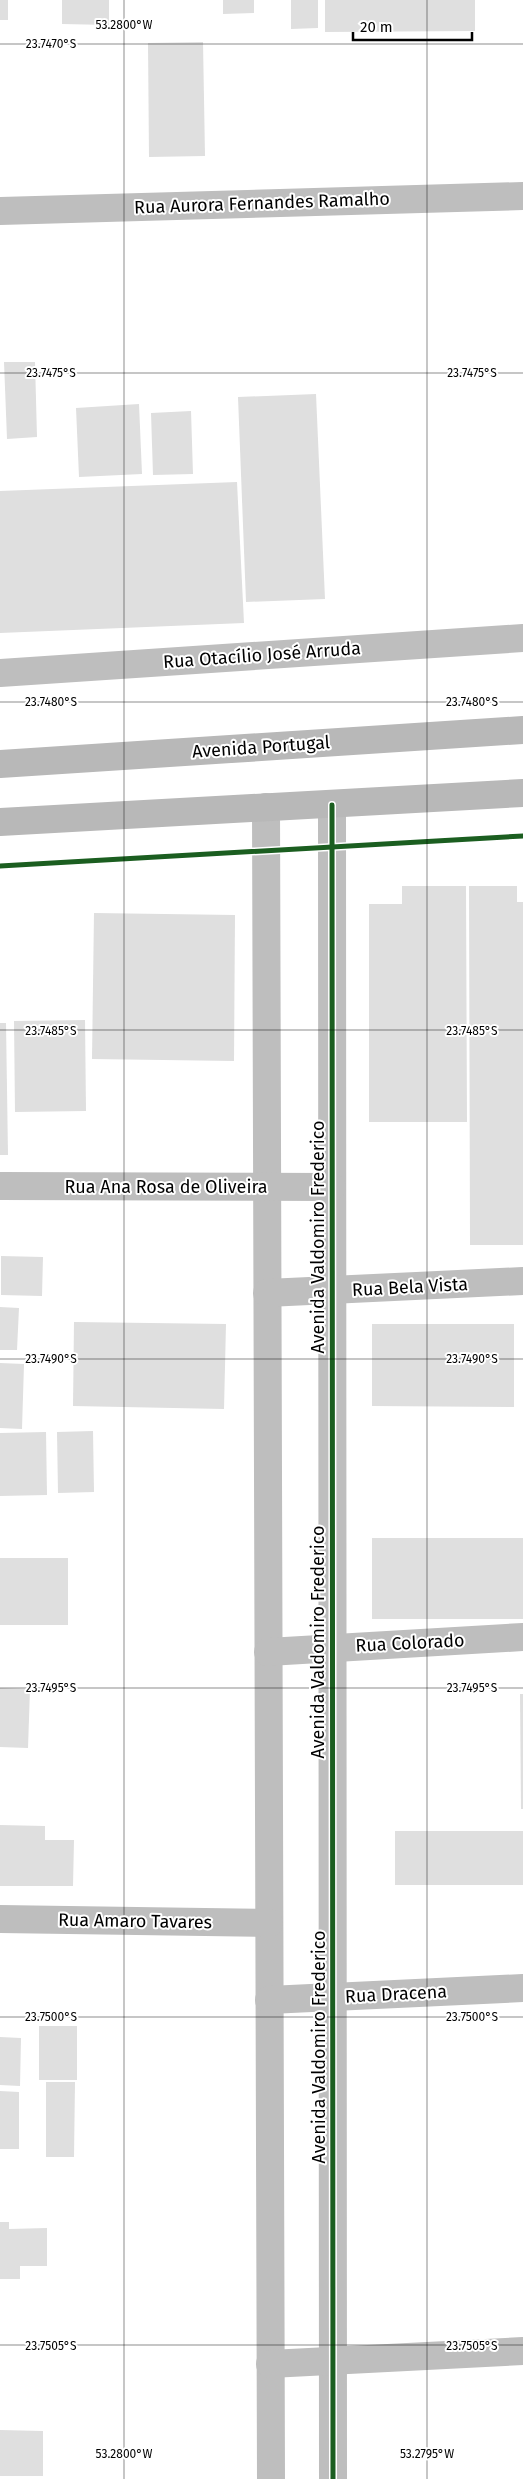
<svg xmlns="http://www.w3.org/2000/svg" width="523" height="2479" font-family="'Fira Sans',sans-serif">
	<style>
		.building { fill: #dfdfdf }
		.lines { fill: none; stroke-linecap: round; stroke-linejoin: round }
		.minor { stroke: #bebebe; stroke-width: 28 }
		.secondary { stroke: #b8b8b8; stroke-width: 28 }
		.cycleway-casing { stroke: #fff; stroke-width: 8 }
		.cycleway { stroke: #1b5e20; stroke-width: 5 }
		.ticks { fill: none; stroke: #000; stroke-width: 1; stroke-opacity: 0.45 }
		.labels { text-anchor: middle; stroke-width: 4; stroke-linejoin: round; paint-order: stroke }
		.street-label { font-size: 18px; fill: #000; stroke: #fff }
		.ticks-label { font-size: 12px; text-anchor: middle; fill: #000; stroke: #fff; stroke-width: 4; stroke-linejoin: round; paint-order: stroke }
	</style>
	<rect width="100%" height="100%" fill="#fff"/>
	<g class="building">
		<rect x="0" y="0" width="8" height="20"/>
		<polygon points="62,0 109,0 109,25 62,24"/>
		<polygon points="223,0 254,0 254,13 223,14"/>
		<polygon points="291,0 318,0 318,28 291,29"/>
		<polygon points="325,0 475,0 475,31 325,32"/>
		<polygon points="203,42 205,156 149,157 148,43"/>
		<polygon points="4,362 35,362 37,437 7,439"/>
		<polygon points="316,394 325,599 246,602 238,397"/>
		<polygon points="139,404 142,474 79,477 76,408"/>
		<polygon points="191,411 193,474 153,475 151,413"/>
		<polygon points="237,482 244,623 0,633 0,491"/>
		<polygon points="402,886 466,886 467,1122 369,1122 369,904 402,904"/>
		<polygon points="469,886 517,886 517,902 523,902 523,1245 470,1245"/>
		<polygon points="94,913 235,915 234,1061 92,1059"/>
		<polygon points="85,1020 86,1111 15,1112 14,1021"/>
		<polygon points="0,1023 6,1023 8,1155 0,1155"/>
		<polygon points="1,1256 43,1257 42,1296 1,1295"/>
		<polygon points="0,1307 19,1308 17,1350 0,1350"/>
		<polygon points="74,1322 226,1324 224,1409 73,1406"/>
		<polygon points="372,1324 514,1324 514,1407 372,1406"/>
		<polygon points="0,1363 24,1364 22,1429 0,1428"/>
		<polygon points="93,1431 94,1492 58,1493 57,1432"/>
		<polygon points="46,1432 47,1495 0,1496 0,1433"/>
		<rect x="372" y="1538" width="151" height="81"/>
		<rect x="0" y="1558" width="68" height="67"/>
		<polygon points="0,1688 30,1689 28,1748 0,1747"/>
		<polygon points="520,1694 523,1694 523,1809 521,1809"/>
		<polygon points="0,1825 45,1826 45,1840 74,1840 73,1886 0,1886"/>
		<rect x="395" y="1831" width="128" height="54"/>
		<rect x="39" y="2026" width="38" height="54"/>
		<polygon points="0,2037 21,2038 20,2086 0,2085"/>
		<polygon points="46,2082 75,2082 74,2157 46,2157"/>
		<polygon points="0,2091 19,2092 19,2149 0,2149"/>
		<polygon points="0,2222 9,2222 9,2229 47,2228 47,2266 20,2266 20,2279 0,2279"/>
		<polygon points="0,2430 43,2431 43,2476 0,2476"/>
	</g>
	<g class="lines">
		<g class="minor">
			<polyline points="0,211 523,196"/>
			<polyline points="0,673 523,638"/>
			<polyline points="332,805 333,2479"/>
			<polyline points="266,807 271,2479"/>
			<polyline points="0,1186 332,1187"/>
			<polyline points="267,1293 523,1281"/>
			<polyline points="268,1652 523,1637"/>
			<polyline points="0,1919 269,1923"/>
			<polyline points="269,2000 523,1988"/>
			<polyline points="270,2364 523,2351"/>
		</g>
		<g class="secondary">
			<polyline points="0,764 523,730"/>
			<polyline points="0,822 523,793"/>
		</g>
		<defs>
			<g id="cycleway">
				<polyline points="332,805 333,2479"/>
				<polyline points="0,866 523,836"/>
			</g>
		</defs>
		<use href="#cycleway" class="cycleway-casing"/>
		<use href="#cycleway" class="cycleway"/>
	</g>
	<path class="ticks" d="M124 0V2479M427 0V2479M0 44H523M0 373H523M0 702H523M0 1030H523M0 1359H523M0 1688H523M0 2017H523M0 2345H523"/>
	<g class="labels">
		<g class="street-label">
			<text transform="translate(262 203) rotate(-2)" y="6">Rua Aurora Fernandes Ramalho</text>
			<text transform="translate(262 655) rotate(-4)" y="6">Rua Otacílio José Arruda</text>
			<text transform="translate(261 747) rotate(-4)" y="6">Avenida Portugal</text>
			<text x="166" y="1193">Rua Ana Rosa de Oliveira</text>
			<text transform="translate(318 1237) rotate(-90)" y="6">Avenida Valdomiro Frederico</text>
			<text transform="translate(410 1287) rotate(-3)" y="6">Rua Bela Vista</text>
			<text transform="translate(318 1642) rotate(-90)" y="6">Avenida Valdomiro Frederico</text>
			<text transform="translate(410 1643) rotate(-3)" y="6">Rua Colorado</text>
			<text transform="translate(135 1921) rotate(1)" y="6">Rua Amaro Tavares</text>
			<text transform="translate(396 1994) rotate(-3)" y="6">Rua Dracena</text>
			<text transform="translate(319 2047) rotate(-90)" y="6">Avenida Valdomiro Frederico</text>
		</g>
	</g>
	<g class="ticks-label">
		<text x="124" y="29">53.2800°W</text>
		<text x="51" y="48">23.7470°S</text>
		<text x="51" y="377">23.7475°S</text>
		<text x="472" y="377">23.7475°S</text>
		<text x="51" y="706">23.7480°S</text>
		<text x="472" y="706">23.7480°S</text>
		<text x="51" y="1035">23.7485°S</text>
		<text x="472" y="1035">23.7485°S</text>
		<text x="51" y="1363">23.7490°S</text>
		<text x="472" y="1363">23.7490°S</text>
		<text x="51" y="1692">23.7495°S</text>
		<text x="472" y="1692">23.7495°S</text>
		<text x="51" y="2021">23.7500°S</text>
		<text x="472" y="2021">23.7500°S</text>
		<text x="51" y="2350">23.7505°S</text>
		<text x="472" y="2350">23.7505°S</text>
		<text x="124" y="2458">53.2800°W</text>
		<text x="427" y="2458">53.2795°W</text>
	</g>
	<path d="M353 32v8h119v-8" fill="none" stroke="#000000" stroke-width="2.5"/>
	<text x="360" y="32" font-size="15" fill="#000000" stroke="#ffffff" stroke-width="4" paint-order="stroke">20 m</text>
</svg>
